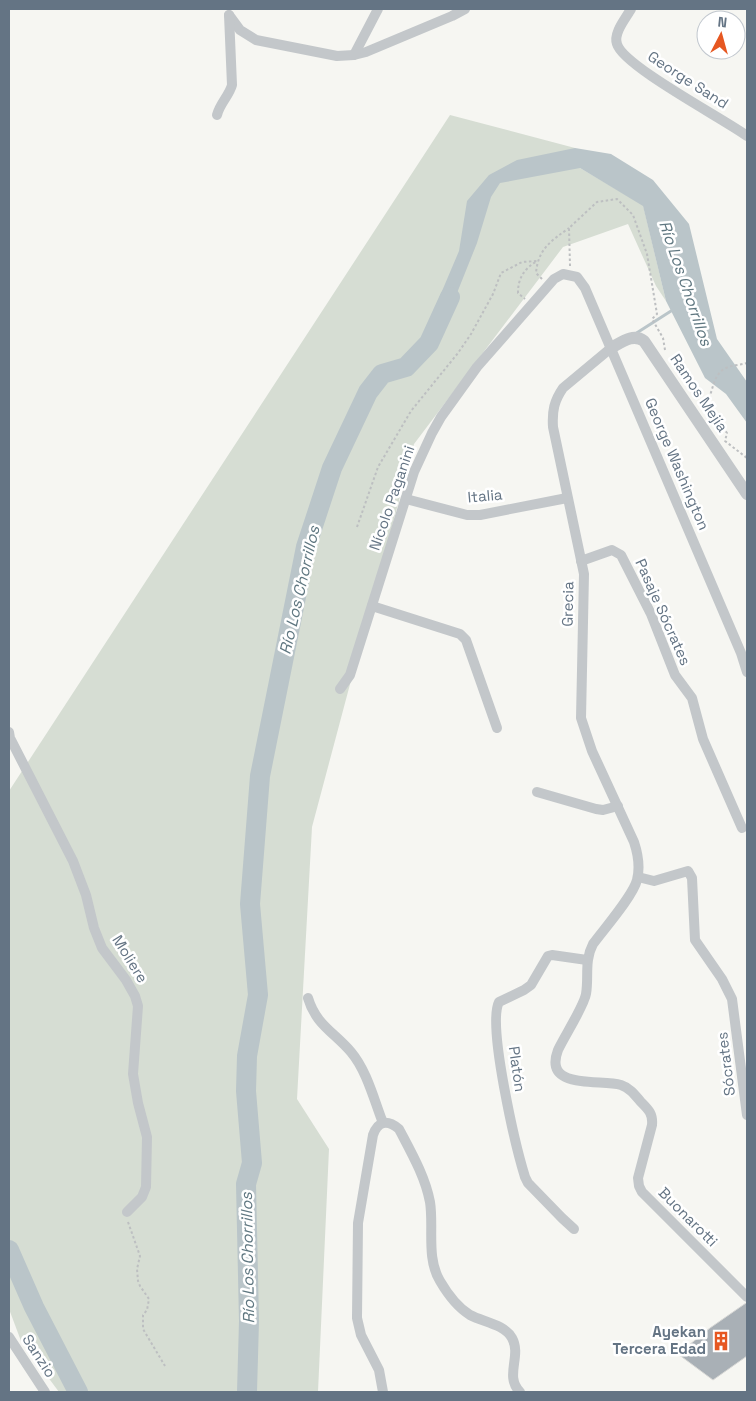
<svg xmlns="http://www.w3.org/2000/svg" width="756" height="1401" font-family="'Space Grotesk',sans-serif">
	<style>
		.grass { fill: #d6ddd3 }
		.water { fill: #bac5c9 }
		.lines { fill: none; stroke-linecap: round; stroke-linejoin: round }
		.stream { stroke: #bac5c9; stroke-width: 3 }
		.river { stroke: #bac5c9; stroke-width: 20 }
		.building { fill: #a9b0b6; stroke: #d7d7d5 }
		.path { stroke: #bdbfc1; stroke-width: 2; stroke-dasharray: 2.5 2.5; stroke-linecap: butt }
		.minor { stroke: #c3c7ca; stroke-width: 10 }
		.tertiary { stroke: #c3c7ca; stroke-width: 12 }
		.labels { text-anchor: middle; stroke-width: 5; stroke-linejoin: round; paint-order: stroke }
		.street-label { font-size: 15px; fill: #647484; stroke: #fff }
		.poi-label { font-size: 15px; font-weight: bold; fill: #647484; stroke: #fff; text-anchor: end }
		.water-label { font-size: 16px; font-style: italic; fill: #5f7780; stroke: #fff }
	</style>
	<rect width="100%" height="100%" fill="#f6f6f2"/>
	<polygon class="grass" points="450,115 575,148 580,168 643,205 666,301 656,286 628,224 563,247 414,444 312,827 297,1099 329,1149 318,1392 59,1392 21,1341 9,1309 9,791"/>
	<polygon class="water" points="575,148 611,154 653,180 689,224 717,339 747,382 747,423 726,394 705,378 666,301 643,206 580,168 500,183 491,197 477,243 445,323 431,317 459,251 467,201 489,175 517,160"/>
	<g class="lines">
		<polyline class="stream" points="635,334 671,311"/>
		<g class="river">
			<polyline points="9,1250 34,1307 78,1392"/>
			<polyline points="247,1392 249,1321 246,1184 252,1163 246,1091 247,1056 258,995 250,904 260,776 306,547 332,468 368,392 382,374 406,367 429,343 450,297"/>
		</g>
	</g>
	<polygon class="building" points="746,1303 747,1305 747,1356 713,1380 678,1354 710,1328"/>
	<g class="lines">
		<g class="path">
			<polyline points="570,266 569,228 597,202 617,199 633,215 647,254 657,314 652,319 663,338 665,350"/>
			<path d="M542 279 536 273C538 249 551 241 569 228"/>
			<polyline points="677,368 706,404 727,433 725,441 747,458"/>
			<path d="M703 406C714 398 710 378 724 369 731 365 740 365 747 363"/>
			<path d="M357 527 378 467 411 411 458 353 471 334 493 294 501 273 522 262 537 261C524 269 518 278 518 293L525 299"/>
			<polyline points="128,1222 140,1256 137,1269 138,1281 140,1286 149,1299 147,1310 143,1315 143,1329 165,1366"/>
		</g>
		<g class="minor">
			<path d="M631 9C626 18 613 33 617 44 623 66 724 119 747 136"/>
			<polyline points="229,15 240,30 256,40 337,56 354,55 366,52 452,16 465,9"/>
			<polyline points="354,55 378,9"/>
			<path d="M217 115C220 103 229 96 232 85L229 15"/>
			<path d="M611 348 563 388C554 401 552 411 553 427L584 574 581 718 592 751 634 842C638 854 640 868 637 880 633 896 604 929 593 944 584 961 589 977 586 994 584 1006 564 1037 558 1050 543 1090 599 1079 621 1085 630 1088 635 1095 641 1102 649 1110 653 1114 652 1125L638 1178 639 1186 642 1192 747 1297"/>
			<polyline points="406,499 467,515 480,515 567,498"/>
			<polyline points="581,561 612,550 621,555 651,614 675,675 692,698 703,739 742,828"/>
			<polyline points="372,606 460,634 466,640 497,728"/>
			<polyline points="340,689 350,675 414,472 432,433 441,417 477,367 554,279 563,274 577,277 585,288 741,653 747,672"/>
			<polyline points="9,732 10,738 73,861 86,895 94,928 102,948 126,980 135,996 138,1006 133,1074 138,1103 147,1137 146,1187 142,1197 127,1212"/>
			<polyline points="537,792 596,809 603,810 618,806"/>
			<polyline points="638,877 654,881 688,871 692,878 695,940 722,979 732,999 747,1115"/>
			<path d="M308 998C316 1025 334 1032 351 1052 367 1071 374 1100 383 1123"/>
			<path d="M574 1229 562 1218 528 1183 525 1177C516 1148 487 1025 499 1002L524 990 531 985 548 956 552 955 587 960"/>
			<polyline points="9,1337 45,1392"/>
			<path d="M383 1392 379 1370 361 1335 357 1318 358 1223 373 1135C378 1121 387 1119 399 1129 411 1152 425 1176 430 1202 434 1227 426 1258 440 1281 447 1293 457 1307 470 1315 483 1322 504 1324 512 1338 522 1356 504 1376 520 1392"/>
		</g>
		<path class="tertiary" d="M611 348C622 342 633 333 644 341L747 494"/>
	</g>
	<defs>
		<symbol id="building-bare" viewBox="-9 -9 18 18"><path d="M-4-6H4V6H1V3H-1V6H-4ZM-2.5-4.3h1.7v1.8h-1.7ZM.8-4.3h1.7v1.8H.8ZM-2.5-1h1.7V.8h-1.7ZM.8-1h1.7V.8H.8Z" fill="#e65721" stroke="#fff" stroke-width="2.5" paint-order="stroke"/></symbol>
	</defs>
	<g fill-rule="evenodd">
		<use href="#building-bare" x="707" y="1327" width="28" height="28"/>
	</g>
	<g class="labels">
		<g class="street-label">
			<text transform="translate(688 80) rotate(33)" y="5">George Sand</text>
			<text transform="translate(699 393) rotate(56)" y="5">Ramos Mejía</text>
			<text transform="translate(677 464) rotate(67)" y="5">George Washington</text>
			<text transform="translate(485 496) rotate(-5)" y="5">Italia</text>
			<text transform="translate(392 498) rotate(-71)" y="5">Nícolo Paganini</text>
			<text transform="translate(568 604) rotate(-89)" y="5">Grecia</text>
			<text transform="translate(663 612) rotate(66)" y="5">Pasaje Sócrates</text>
			<text transform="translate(130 959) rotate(58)" y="5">Moliere</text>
			<text transform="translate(726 1064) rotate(-97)" y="5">Sócrates</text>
			<text transform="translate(517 1069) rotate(82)" y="5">Platón</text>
			<text transform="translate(688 1217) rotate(45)" y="5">Buonarotti</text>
			<text transform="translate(39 1356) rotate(57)" y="5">Sanzio</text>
		</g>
		<g class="poi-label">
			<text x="706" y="1337">Ayekan<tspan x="706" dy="17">Tercera Edad</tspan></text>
		</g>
		<g class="water-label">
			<text transform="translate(686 283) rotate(71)" y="6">Río Los Chorrillos</text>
			<text transform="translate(299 590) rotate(-77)" y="6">Río Los Chorrillos</text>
			<text transform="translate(247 1258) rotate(-91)" y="6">Río Los Chorrillos</text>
		</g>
	</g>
	<rect width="756" height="1401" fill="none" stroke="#647484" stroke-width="20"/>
	<g transform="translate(721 35) rotate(6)"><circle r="24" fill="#ffffff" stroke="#c1c7ce"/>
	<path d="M0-4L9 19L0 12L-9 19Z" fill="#e65721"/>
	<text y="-8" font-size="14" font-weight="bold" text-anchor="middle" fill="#647484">N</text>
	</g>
</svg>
